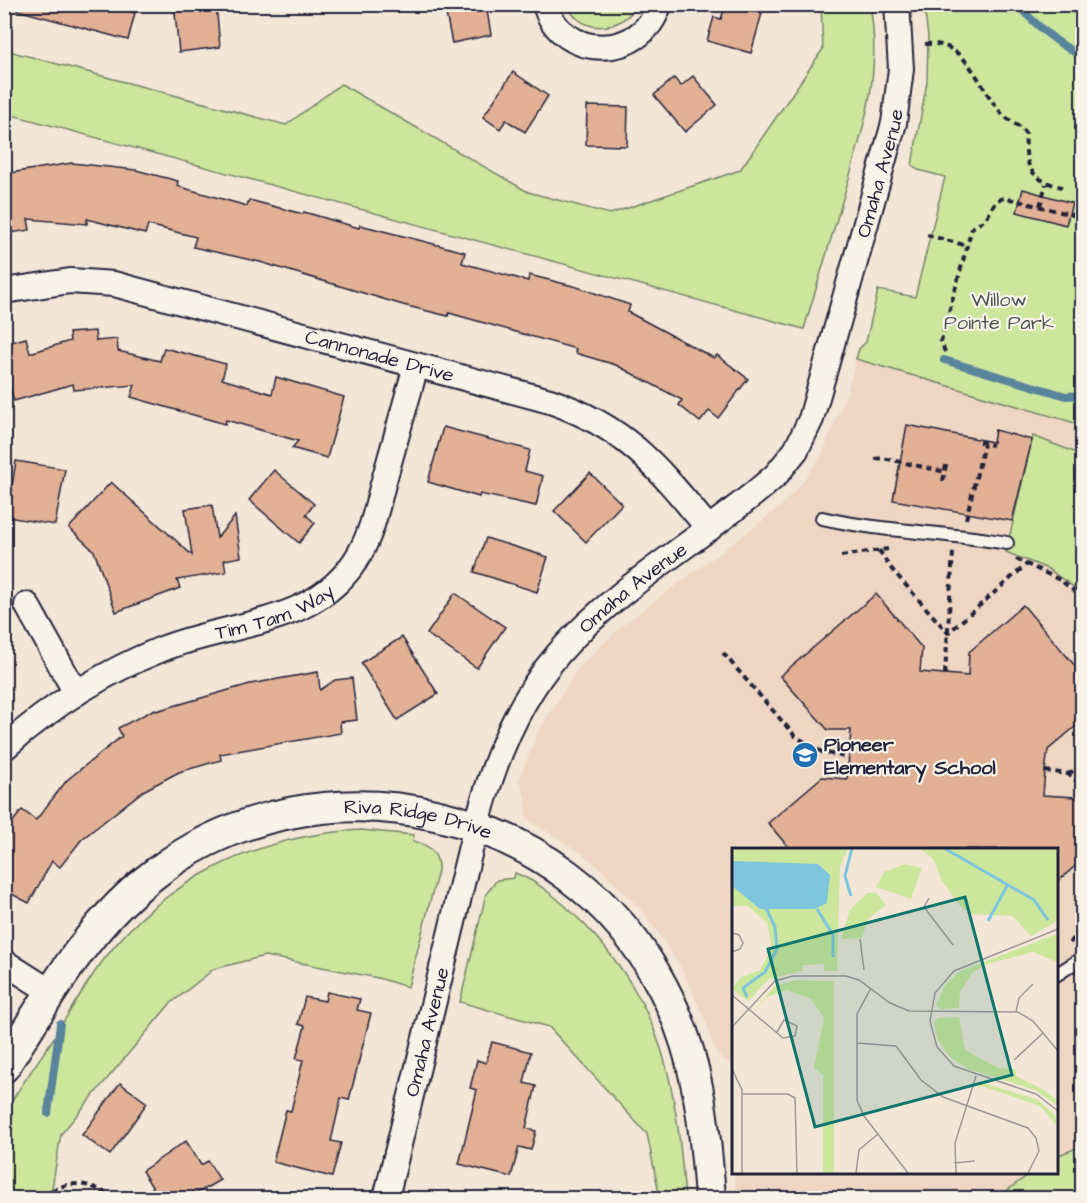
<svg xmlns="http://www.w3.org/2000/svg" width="1087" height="1203" font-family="'Architects Daughter',sans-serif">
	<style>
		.built { fill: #eed6c3 }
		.green { fill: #cce69c; stroke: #77846c; stroke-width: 1.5 }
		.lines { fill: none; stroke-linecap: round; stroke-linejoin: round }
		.stream { stroke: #59849c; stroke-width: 8 }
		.building { fill: #e2b094; stroke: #22223b; stroke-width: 1.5 }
		.service-casing { stroke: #22223b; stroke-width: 16 }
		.minor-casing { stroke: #22223b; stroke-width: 28 }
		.tertiary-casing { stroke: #22223b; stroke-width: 34 }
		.path { stroke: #22223b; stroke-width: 4; stroke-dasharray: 6 4.5; stroke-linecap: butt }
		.service { stroke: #f7f3e8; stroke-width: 12 }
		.minor { stroke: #f7f3e8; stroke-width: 24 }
		.tertiary { stroke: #f7f3e8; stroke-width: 30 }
		.labels { text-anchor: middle; stroke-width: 4.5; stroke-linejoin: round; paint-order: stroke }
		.street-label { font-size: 20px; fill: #22223b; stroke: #f7f3e8 }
		.park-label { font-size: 20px; fill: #4c5353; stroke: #f7f3e8 }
		.poi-label { font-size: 20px; font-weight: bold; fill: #22223b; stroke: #f7f3e8; text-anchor: start }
		.inset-river { fill: none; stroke: #7dc6dd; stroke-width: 3 }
		.inset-road { fill: none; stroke: #9f9899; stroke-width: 1.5 }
		.view { fill: #0f766e; fill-opacity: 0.15; stroke: #0f766e; stroke-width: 3 }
		.inset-edge { fill: none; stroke: #22223b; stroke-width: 3 }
	</style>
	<rect width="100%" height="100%" fill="#f3e6d7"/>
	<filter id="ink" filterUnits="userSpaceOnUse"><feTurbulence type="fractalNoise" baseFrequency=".0167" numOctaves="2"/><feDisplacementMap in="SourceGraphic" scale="12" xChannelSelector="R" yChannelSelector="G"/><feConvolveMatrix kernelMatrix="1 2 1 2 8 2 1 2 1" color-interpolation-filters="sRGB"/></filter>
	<g filter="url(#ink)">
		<g class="built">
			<polygon points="856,359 1082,425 1082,1146 1056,1156 1056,849 733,849 733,1073 732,1065 721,1058 714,1049 706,1021 680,966 645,914 602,870 578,851 527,819 526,801 519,780 538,732 573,676 583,663 625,623 752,529 782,505 801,484 822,455 848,389"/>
			<polygon points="734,1172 1032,1172 997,1198 736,1198"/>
		</g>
		<g class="green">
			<path d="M567 5H637C621 32 582 36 567 5Z"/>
			<path d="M821 5H870C882 74 864 127 845 192 831 238 818 283 804 329L5 113V50L286 125 341 84 528 192 610 214 740 170 823 49Z"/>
			<polygon points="924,5 1064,5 1082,22 1082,425 856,359 859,349 866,342 878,290 915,297 945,177 918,170 912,165 927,82 928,37"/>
			<polygon points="1033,436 1082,455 1082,593 1048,569 1006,552"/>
			<path d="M361 830 414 835 413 841C430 845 439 853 438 871L408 987 378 978 265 956 214 969 170 1004 61 1134 52 1188 41 1198H5C4 1174 0 1140 4 1116 7 1104 44 1053 53 1039 69 1013 84 986 102 962 164 879 258 835 361 830Z"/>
			<path d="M515 873C540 882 563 903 582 922 665 1006 676 1086 685 1198H660L647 1134 549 1027 460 1002 486 894 497 880 514 878Z"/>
			<polygon points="1082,1146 1082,1198 997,1198 1032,1172 1056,1172 1056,1156"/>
		</g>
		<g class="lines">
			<g class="stream">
				<path d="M1016 4C1036 24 1056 44 1082 56"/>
				<polyline points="944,360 1066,396 1082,395"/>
				<polyline points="48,1113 60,1024"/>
			</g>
		</g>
		<g class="building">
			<polygon points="18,4 121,4 120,8 135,13 128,40 17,10"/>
			<polygon points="174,4 216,4 220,47 179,52"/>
			<polygon points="444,4 486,4 491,35 452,43"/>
			<polygon points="726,4 762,13 751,53 707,41 714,17 721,19"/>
			<polygon points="513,72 548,96 525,132 506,120 500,129 483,117"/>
			<polygon points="693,76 717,105 685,132 654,95 674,78 681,86"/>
			<polygon points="587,106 628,107 627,146 586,145"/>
			<polygon points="72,163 136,170 178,181 177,186 247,206 249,200 303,214 304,212 359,228 360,225 465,252 462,263 528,281 529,275 577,287 630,305 628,312 714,358 717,355 748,379 718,418 709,411 700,422 679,405 682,400 616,365 575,353 576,349 449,313 448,316 403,305 260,262 193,247 196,237 148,225 145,234 87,219 87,224 28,219 30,230 4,234 4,174"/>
			<polygon points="1023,189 1072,203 1066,225 1017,212"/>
			<polygon points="95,331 96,341 117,339 118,351 160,361 164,348 226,364 222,379 272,394 276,377 344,397 327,458 292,448 298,441 226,420 225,424 131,397 135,385 74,390 73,384 14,401 4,367 4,344 26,338 30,353 70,341 69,333"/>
			<polygon points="907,425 993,442 995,430 1032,440 1012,521 893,500"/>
			<polygon points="443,427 530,450 525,471 543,476 536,506 480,494 479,497 428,482"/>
			<polygon points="16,461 65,469 55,525 7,517"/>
			<polygon points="274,470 314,504 306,515 315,523 299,543 249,500"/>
			<polygon points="590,473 622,504 586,542 554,511"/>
			<polygon points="111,482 192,555 185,509 212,505 217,538 235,516 241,557 224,560 226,572 177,580 180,588 116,612 94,551 69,528"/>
			<polygon points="486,538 548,557 537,592 474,572"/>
			<polygon points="455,593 505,627 477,668 427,634"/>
			<polygon points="876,594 922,648 920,672 968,676 969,652 1023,605 1083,675 1083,720 1048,750 1045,771 1043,795 1076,797 1083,805 1083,859 1056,883 1056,849 790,849 768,823 822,777 847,779 851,730 828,730 780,676"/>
			<polygon points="402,637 438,694 397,720 361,663"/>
			<polygon points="318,672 320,690 335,680 352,678 357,720 340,722 341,733 220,754 221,760 179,772 143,791 82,839 60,867 52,861 29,903 4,890 4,833 22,810 36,820 67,780 122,736 118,728 155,709 156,711 250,684"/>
			<polygon points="327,992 360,999 357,1010 371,1013 349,1100 341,1098 331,1141 341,1143 332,1177 273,1162 286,1110 291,1111 303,1060 296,1059 305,1026 298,1024 305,997 325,1001"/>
			<polygon points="492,1042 531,1052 524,1083 536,1086 526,1128 536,1131 531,1150 519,1147 511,1177 459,1164 477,1090 470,1088 477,1060 486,1063"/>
			<polygon points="120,1083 147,1103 110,1155 82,1135"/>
			<polygon points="186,1141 201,1165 208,1161 220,1180 189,1198 159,1198 142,1171"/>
		</g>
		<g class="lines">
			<defs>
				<g id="service">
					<path d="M822 518C883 532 946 532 1007 543"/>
					<polyline points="1056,975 1082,958"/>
				</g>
				<g id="minor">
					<path d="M545 4C560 61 644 61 659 4"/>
					<path id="s1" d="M4 291 70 281 114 284 550 401C628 428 658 468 709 529"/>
					<polyline points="27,605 76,693"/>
					<path id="s2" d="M4 748C51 706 104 672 162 649 231 621 319 627 360 553 372 532 377 507 383 484 394 445 405 405 416 366"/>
					<polyline points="4,962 51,992"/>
					<path id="s3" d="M386 1198C406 1115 427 1031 447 947 472 847 489 733 559 653 621 582 707 537 776 475L796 450 811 419 894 123 901 69 897 4"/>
				</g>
				<g id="tertiary">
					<path id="s4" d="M4 1067C49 996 88 923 157 872 321 749 569 805 663 988 698 1054 705 1125 710 1198"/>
				</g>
			</defs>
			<use href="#service" class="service-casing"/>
			<use href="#minor" class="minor-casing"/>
			<use href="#tertiary" class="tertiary-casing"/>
			<g class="path">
				<path d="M925 44C967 39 979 88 1001 113 1009 121 1019 125 1026 134 1024 166 1030 180 1062 187"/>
				<polyline points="1040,206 1046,184"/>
				<polyline points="927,235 968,246"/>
				<path d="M945 352 941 341 972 228C976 225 981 223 985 219 994 210 991 199 1006 198L1073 215 1082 209"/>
				<polyline points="979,442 992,445"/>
				<polyline points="875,459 883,458 945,472"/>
				<polyline points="943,481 946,465"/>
				<polyline points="966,519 984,444"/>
				<polyline points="879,550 889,566 948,633 1027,564"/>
				<polyline points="841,556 888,549"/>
				<polyline points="1016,559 1060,580 1082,597"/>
				<polyline points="723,653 795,736 822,752 849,758"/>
				<polyline points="945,674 953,552"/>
				<polyline points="1045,771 1068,774 1082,785"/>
				<polyline points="1068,774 1082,766"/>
				<polyline points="1070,943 1082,927"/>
				<polyline points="22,1198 28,1196 33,1198"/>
				<path d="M44 1198C61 1179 93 1180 110 1198"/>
			</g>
			<use href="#service" class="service"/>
			<use href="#minor" class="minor"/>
			<use href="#tertiary" class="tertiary"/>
		</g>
	</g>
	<defs>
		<symbol id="school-disc" viewBox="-11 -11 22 22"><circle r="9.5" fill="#1f6fb2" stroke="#f7f3e8"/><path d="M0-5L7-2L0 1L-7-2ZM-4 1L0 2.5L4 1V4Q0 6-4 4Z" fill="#fff"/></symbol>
	</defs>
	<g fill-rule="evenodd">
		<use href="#school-disc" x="790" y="740" width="30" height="30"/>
	</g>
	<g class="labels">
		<g class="street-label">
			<text dy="7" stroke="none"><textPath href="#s3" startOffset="1179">Omaha Avenue</textPath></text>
			<text dy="7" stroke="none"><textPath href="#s1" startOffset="386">Cannonade Drive</textPath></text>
			<text dy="7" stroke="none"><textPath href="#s3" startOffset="675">Omaha Avenue</textPath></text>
			<text dy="7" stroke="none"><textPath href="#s2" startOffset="306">Tim Tam Way</textPath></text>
			<text dy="7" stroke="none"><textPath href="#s4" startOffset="526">Riva Ridge Drive</textPath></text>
			<text dy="7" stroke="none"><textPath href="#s3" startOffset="171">Omaha Avenue</textPath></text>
		</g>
		<g class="park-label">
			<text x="999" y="306">Willow<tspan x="999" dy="23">Pointe Park</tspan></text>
		</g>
		<g class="poi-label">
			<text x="824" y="751">Pioneer<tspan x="824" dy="23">Elementary School</tspan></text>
		</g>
	</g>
	<g transform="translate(732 848)">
		<rect width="326" height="326" fill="#f3e6d7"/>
		<path d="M0 0H116L108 19 105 123H92V116L71 117 70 123 37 131 16 153 0 141 9 129 28 122 40 100 35 75 16 58H0ZM188 0H325V73L299 88 281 68 239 66 227 57 209 31 201 11ZM173 16 190 20 179 51 144 39 152 24ZM135 45H144L154 57 136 71 130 90 109 91 118 62ZM325 86V114L301 104 255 116 241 124 228 144 227 160 208 161 204 157 213 137 228 123ZM64 132 102 133V325H91V227L82 220 92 170 79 151 55 142 35 149 23 161 43 138ZM227 169 233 202 266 220 283 221 284 228 312 242 325 252V257L303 242 236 221 219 210 206 192 202 175 206 170ZM249 234 306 252 323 267 325 278 308 258 250 238 245 241Z" fill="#cce69c"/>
		<path d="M0 13 86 16 98 27 95 55 83 61H28L0 38Z" fill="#7dc6dd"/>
		<path class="inset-river" d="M212 0 302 52 316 72M119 48 113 28 120 0M85 61 101 87V109M256 73 275 38M15 149 11 140 33 124 45 101 43 79 34 60"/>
		<path class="inset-road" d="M197 50 192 59 221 97M326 81 222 123 203 145 198 173 205 199 222 218 304 246 326 263M0 85 7 87 11 95 8 101 0 104M128 91 132 122M139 140 125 166V252L132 268 176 325M0 147 51 190 63 188 65 178 52 172 45 184M284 164 287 150 301 136M0 179 43 133 61 128H114L127 132 158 155 177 163 286 164 301 173 326 203M125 195 164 198 189 232 211 249 296 280 304 290 307 303 296 325M282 212 311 185M0 221 10 242V325M11 246H56L63 250 65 325M222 315 243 313M124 325 127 302 146 286M224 325 223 295 244 228"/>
		<path class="view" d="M233 49 280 227 83 279 36 101Z"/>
		<rect width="326" height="326" class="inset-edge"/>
	</g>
	<rect width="1087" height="1203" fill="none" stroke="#f7f3e8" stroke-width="24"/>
	<rect x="12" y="12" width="1063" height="1179" fill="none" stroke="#22223b" stroke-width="2" filter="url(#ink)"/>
</svg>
